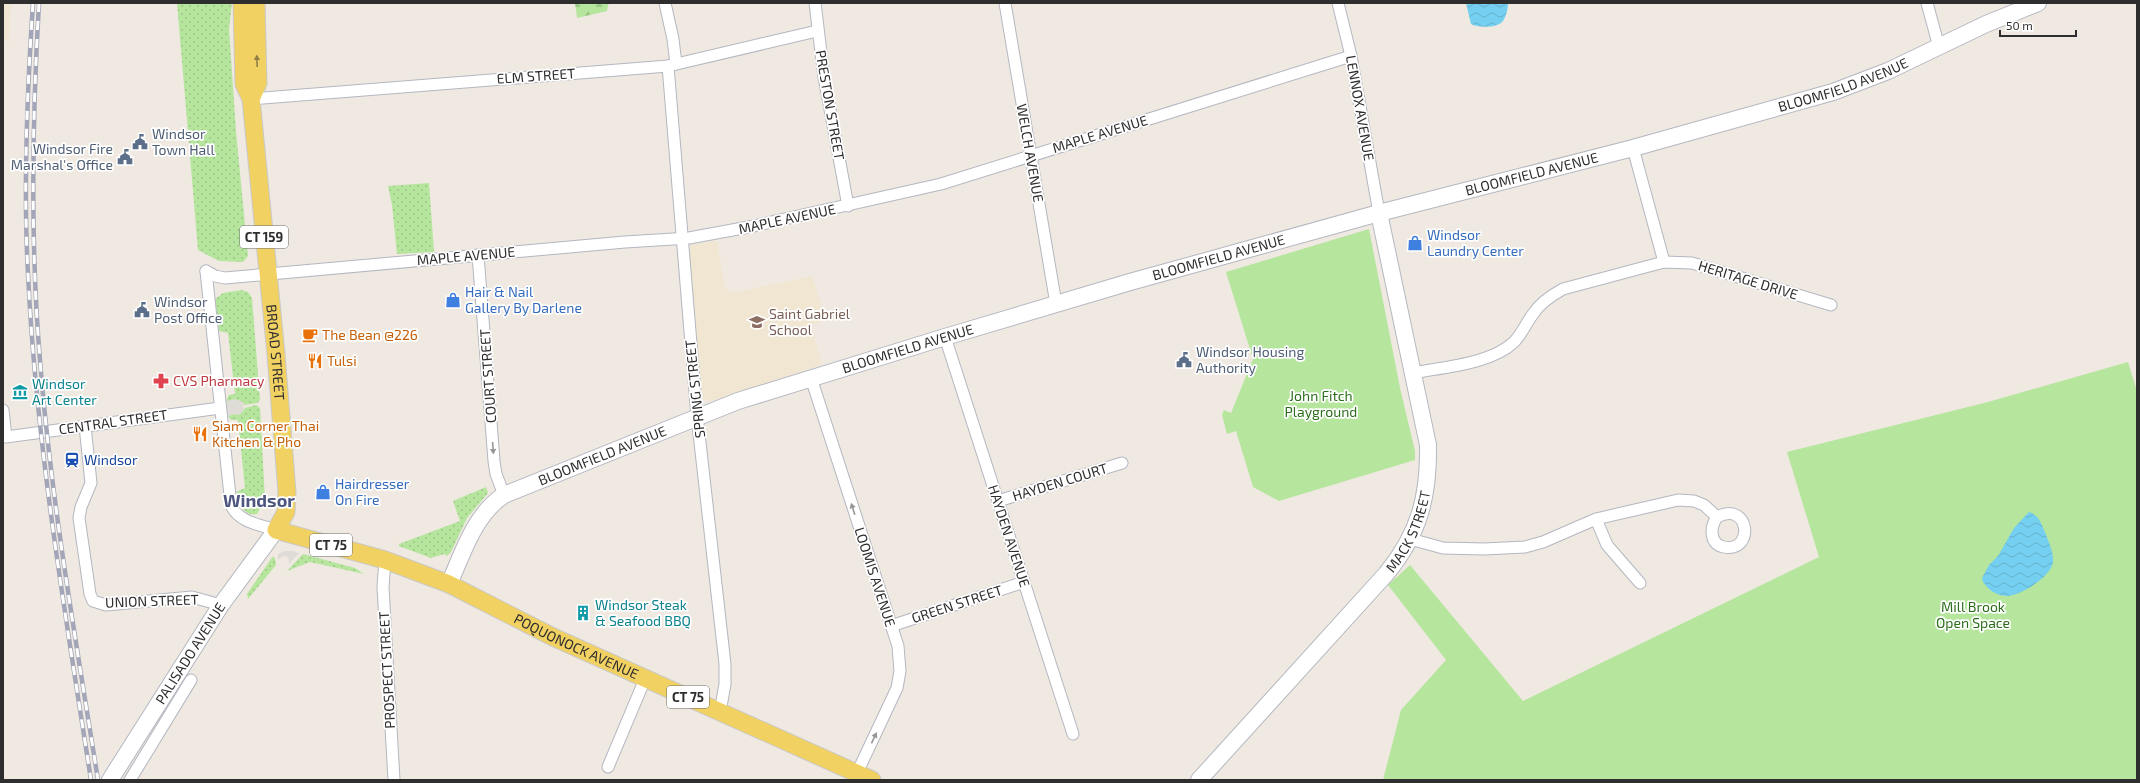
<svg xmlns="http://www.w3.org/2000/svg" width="2140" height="783" font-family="'Exo 2',sans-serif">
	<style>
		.education { fill: #f0e6d1 }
		.grass { fill: url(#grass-dots) }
		.forest { fill: url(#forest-firs) }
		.park { fill: #b6e59e }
		.plaza { fill: #dfdcd8 }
		.water { fill: url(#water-waves) }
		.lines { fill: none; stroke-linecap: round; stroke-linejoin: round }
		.street-casing { stroke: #b4b7c1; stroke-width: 13 }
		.secondary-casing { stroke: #b4b7c1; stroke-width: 18 }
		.primary-casing { stroke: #c9c9c9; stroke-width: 19 }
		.street { stroke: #fff; stroke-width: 11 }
		.secondary { stroke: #fff; stroke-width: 16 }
		.primary { stroke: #f2d163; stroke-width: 17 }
		.rail-casing { stroke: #a3a6b8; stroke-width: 4.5 }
		.rail { stroke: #fff; stroke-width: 3; stroke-dasharray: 9; stroke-linecap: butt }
		.oneway { fill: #908048 }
		.oneway2 { fill: #969696 }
		.labels { text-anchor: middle; stroke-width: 3.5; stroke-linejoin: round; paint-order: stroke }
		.shield { fill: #fff; stroke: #6d6d6d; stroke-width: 1 }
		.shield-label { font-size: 13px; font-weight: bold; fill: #2e2e2e }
		.street-label { font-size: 14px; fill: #2e2e2e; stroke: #fff }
		.service-label { font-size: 14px; fill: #4e5e75; stroke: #fff; text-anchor: start }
		.shop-label { font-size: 14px; fill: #366cbe; stroke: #fff; text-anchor: start }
		.education-label { font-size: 14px; fill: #785e54; stroke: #fff; text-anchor: start }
		.food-label { font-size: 14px; fill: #c56008; stroke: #fff; text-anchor: start }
		.health-label { font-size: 14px; fill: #be3a42; stroke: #fff; text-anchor: start }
		.culture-label { font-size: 14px; fill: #0d838f; stroke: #fff; text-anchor: start }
		.park-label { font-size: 14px; fill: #2c6e1b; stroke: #fff }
		.transit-label { font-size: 14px; fill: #164399; stroke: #fff; text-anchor: start }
		.district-label { font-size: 18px; font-weight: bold; fill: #4d5680; stroke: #fff }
	</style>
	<defs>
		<pattern id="grass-dots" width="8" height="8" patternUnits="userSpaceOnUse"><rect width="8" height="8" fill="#b6e59e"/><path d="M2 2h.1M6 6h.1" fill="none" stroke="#9dc588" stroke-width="1.8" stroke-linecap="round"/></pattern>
		<pattern id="forest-firs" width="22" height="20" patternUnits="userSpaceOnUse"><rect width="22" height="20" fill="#b6e59e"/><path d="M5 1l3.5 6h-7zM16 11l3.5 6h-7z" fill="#9dc588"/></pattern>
		<pattern id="water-waves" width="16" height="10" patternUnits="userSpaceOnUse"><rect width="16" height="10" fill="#75cff0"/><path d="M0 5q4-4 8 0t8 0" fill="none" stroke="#66b2ce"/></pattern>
	</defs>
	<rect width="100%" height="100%" fill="#efe9e1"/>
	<g class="education">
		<polygon points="3,3 11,3 9,41 3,40"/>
		<polygon points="717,241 725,288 732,293 812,276 826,320 811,325 822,365 711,401 703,400 688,248 692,245"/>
	</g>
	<g class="grass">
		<polygon points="177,3 232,3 229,29 236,131 248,256 243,262 219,261 198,250"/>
		<polygon points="429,183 434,252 397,254 392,205 388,186"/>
		<polygon points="241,290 248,292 252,298 260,400 257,403 244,405 243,402 226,401 229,395 235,394 228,333 219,331 215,299 223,293"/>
		<path d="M256 405 260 408 265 500 257 514C245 517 237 503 236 492L245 488 238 420H231L228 416 244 410 245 408Z"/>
		<polygon points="486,487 488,493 467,518 451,552 447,556 444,554 431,558 399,546 399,544 460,521 453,501"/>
		<polygon points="303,554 355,568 364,574 310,562 287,571"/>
		<polygon points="273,556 275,559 276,565 248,599 247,594"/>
	</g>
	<polygon class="forest" points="575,3 611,3 608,5 607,11 577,18"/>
	<g class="park">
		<polygon points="1369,229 1400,388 1415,451 1415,460 1279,501 1253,487 1236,431 1227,434 1222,415 1224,410 1231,413 1253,359 1226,272"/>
		<polygon points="2128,362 2137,391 2137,780 1383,780 1401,710 1446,660 1388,585 1410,565 1523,701 1819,557 1787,452 1988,402"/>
	</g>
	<g class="plaza">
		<polygon points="235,399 243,402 244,410 239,415 232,414 228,416 226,401"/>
		<polygon points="285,551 293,551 299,553 289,564 289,559 286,556 281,557 278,560 278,554"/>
	</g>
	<g class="water">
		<path d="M1466 3H1508C1508 8 1506 18 1502 22 1496 28 1478 28 1471 24Z"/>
		<path d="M2029 512C2039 515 2041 523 2045 532 2048 541 2054 552 2053 562 2051 577 2020 596 2006 596 1995 595 1989 590 1983 582L1982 578 1989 565 1998 556 2014 528Z"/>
	</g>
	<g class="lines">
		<defs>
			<g id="street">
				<polyline points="665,3 673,39 676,64"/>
				<polyline points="815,3 824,77 848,206"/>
				<polyline points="1005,3 1056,304"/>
				<polyline points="1338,3 1351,56 1379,213"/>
				<polyline points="1927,3 1939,47"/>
				<polyline points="668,66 697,416 725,664 725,684 720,712"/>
				<polyline points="251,99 668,66 817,31"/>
				<polyline points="1633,148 1664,262"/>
				<polyline points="478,255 494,461 496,474 504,495"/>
				<polyline points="206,271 215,276 225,278 625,242 689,238 754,226 941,184 1351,56"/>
				<path d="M206 271 231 505C238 522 260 525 276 530"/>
				<polyline points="945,337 1073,734"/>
				<path d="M1413 373C1444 367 1491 364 1514 342 1522 334 1526 323 1533 314 1540 303 1552 295 1563 289L1664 262 1692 263 1831 305"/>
				<polyline points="811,378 898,646 900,671 897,688 857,773"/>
				<polyline points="3,410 6,437 220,408"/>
				<polyline points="85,426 91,483 81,507 79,518 90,594 93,601 106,605 192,597 221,605"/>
				<polyline points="998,501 1122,463"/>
				<polyline points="1596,519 1607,545 1640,583"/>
				<path d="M1410 539 1443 548 1484 549 1525 547 1543 542 1596 519 1678 500 1694 501 1704 505 1717 517C1710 527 1709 544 1724 547 1755 553 1750 500 1717 517"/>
				<polyline points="385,560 383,587 394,780"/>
				<polyline points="891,626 1024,582"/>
				<polyline points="608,767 645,679"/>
				<polyline points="130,780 191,680"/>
			</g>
			<g id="secondary">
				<path id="s1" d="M449 584C463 553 474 515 504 495L738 401 945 337 1130 282 1379 213 1633 148 1833 92 1888 71 1986 24 2038 3"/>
				<path id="s2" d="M110 780 221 605 276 530"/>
				<path id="s3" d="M1199 780 1386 574C1419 534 1429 497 1428 445L1379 213"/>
			</g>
			<g id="primary">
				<path id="s4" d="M242 3 244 84 251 99 276 354 287 492 286 512 276 530 385 560 449 584 553 637 872 780"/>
				<polyline points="251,99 258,83 256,3"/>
			</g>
		</defs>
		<use href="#street" class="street-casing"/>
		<use href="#secondary" class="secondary-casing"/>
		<use href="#primary" class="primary-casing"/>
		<use href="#street" class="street"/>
		<use href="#secondary" class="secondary"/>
		<use href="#primary" class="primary"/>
		<defs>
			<g id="rail">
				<path d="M33 3C27 93 23 184 28 274 36 444 65 612 91 780"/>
				<path d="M39 3C32 122 30 241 40 360 51 501 76 641 98 780"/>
			</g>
		</defs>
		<use href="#rail" class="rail-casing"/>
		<use href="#rail" class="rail"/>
	</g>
	<defs><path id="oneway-solid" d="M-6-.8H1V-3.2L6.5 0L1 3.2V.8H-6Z"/></defs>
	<use class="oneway" href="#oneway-solid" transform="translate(257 61) rotate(-92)"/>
	<g class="oneway2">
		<use href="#oneway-solid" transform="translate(493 448) rotate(86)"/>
		<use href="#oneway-solid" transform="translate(853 509) rotate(-108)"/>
		<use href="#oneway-solid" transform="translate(874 738) rotate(-65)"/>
	</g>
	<defs>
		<symbol id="civic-bare" viewBox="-9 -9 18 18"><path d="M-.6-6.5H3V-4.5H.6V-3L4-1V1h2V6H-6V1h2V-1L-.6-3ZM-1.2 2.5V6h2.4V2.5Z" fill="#5c6f8a" stroke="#fff" stroke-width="2.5" paint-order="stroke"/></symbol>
		<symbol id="shop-bare" viewBox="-9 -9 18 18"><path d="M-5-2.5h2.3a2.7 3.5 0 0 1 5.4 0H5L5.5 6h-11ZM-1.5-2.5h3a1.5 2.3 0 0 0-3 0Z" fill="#3f7fe0" stroke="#fff" stroke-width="2.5" paint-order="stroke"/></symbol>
		<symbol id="school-bare" viewBox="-9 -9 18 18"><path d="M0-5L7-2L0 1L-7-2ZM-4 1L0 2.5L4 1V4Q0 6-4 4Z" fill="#8d6e63" stroke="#fff" stroke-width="2.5" paint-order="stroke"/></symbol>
		<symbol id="cafe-bare" viewBox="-9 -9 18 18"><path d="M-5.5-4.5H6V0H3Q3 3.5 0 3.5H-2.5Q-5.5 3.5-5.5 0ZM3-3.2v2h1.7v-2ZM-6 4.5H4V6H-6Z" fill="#e8710a" stroke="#fff" stroke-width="2.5" paint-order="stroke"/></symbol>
		<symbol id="restaurant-bare" viewBox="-9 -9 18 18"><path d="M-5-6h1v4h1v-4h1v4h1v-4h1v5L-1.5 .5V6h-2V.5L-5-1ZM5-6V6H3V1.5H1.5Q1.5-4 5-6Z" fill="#e8710a" stroke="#fff" stroke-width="2.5" paint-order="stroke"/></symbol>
		<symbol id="pharmacy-bare" viewBox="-9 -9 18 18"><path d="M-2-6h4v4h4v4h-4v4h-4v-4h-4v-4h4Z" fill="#e0444e" stroke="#fff" stroke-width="2.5" paint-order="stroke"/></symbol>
		<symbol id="museum-bare" viewBox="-9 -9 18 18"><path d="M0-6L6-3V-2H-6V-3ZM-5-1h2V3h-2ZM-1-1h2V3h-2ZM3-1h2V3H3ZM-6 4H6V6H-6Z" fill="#0f9aa8" stroke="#fff" stroke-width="2.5" paint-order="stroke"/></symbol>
		<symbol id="station-bare" viewBox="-9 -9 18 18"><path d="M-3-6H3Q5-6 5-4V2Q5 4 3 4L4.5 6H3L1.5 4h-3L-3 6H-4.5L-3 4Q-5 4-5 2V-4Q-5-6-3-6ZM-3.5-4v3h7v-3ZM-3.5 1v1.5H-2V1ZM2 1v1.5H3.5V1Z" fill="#1a4fb4" stroke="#fff" stroke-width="2.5" paint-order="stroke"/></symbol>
		<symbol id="building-bare" viewBox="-9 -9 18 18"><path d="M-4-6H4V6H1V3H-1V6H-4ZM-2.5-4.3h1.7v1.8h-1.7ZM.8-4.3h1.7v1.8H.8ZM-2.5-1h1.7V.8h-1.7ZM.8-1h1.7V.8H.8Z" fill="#0f9aa8" stroke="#fff" stroke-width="2.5" paint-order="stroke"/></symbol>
	</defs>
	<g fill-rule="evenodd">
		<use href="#civic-bare" x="129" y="131" width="22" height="22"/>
		<use href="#civic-bare" x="114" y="146" width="22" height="22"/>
		<use href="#shop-bare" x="1404" y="232" width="22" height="22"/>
		<use href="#shop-bare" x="442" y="289" width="22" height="22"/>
		<use href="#civic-bare" x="131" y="299" width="22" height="22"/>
		<use href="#school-bare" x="746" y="311" width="22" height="22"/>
		<use href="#cafe-bare" x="299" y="324" width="22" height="22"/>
		<use href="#civic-bare" x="1173" y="349" width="22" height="22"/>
		<use href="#restaurant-bare" x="304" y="350" width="22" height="22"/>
		<use href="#pharmacy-bare" x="150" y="370" width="22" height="22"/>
		<use href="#museum-bare" x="9" y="381" width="22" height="22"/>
		<use href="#restaurant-bare" x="189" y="423" width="22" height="22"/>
		<use href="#station-bare" x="61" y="449" width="22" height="22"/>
		<use href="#shop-bare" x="312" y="481" width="22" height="22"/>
		<use href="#building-bare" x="572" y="602" width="22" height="22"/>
	</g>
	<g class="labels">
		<g class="shield">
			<rect x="240" y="226" width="48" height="22" rx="3"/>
			<rect x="310" y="534" width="42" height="22" rx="3"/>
			<rect x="667" y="686" width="42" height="22" rx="3"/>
		</g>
		<g class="shield-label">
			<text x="264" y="242">CT 159</text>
			<text x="331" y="550">CT 75</text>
			<text x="688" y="702">CT 75</text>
		</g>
		<g class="street-label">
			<text transform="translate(536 76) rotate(-4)" y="5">ELM STREET</text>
			<text dy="5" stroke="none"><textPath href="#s1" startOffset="1508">BLOOMFIELD AVENUE</textPath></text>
			<text transform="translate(830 105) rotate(80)" y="5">PRESTON STREET</text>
			<text transform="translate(1360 108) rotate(80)" y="5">LENNOX AVENUE</text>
			<text transform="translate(1100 134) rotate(-17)" y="5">MAPLE AVENUE</text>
			<text transform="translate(1030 153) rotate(80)" y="5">WELCH AVENUE</text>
			<text dy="5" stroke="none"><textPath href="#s1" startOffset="1184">BLOOMFIELD AVENUE</textPath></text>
			<text transform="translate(787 219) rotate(-12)" y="5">MAPLE AVENUE</text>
			<text transform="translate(466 256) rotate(-5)" y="5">MAPLE AVENUE</text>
			<text dy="5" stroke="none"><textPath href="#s1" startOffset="860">BLOOMFIELD AVENUE</textPath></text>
			<text transform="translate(1748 280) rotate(17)" y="5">HERITAGE DRIVE</text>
			<text dy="5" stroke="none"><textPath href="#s1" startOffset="536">BLOOMFIELD AVENUE</textPath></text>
			<text dy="5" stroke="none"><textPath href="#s4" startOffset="352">BROAD STREET</textPath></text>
			<text transform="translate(488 376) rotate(-94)" y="5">COURT STREET</text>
			<text transform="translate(695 389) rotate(-96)" y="5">SPRING STREET</text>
			<text transform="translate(113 422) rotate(-8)" y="5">CENTRAL STREET</text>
			<text dy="5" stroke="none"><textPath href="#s1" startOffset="212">BLOOMFIELD AVENUE</textPath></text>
			<text transform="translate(1060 482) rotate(-17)" y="5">HAYDEN COURT</text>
			<text dy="5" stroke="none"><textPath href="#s3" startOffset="327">MACK STREET</textPath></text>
			<text transform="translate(1009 536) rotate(72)" y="5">HAYDEN AVENUE</text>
			<text transform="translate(875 577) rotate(72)" y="5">LOOMIS AVENUE</text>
			<text transform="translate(152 601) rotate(-2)" y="5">UNION STREET</text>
			<text transform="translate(957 604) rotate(-18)" y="5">GREEN STREET</text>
			<text dy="5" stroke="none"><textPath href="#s4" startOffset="856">POQUONOCK AVENUE</textPath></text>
			<text dy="5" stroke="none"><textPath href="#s2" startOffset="150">PALISADO AVENUE</textPath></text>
			<text transform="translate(387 670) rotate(-93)" y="5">PROSPECT STREET</text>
		</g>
		<g class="service-label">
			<text x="152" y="139">Windsor<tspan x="152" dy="16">Town Hall</tspan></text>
			<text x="113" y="154" text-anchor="end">Windsor Fire<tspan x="113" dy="16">Marshal's Office</tspan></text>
			<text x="154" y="307">Windsor<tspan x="154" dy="16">Post Office</tspan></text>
			<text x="1196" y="357">Windsor Housing<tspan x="1196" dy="16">Authority</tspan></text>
		</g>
		<g class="shop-label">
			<text x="1427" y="240">Windsor<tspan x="1427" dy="16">Laundry Center</tspan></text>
			<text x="465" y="297">Hair &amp; Nail<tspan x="465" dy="16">Gallery By Darlene</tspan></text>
			<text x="335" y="489">Hairdresser<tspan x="335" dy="16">On Fire</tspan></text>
		</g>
		<g class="education-label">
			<text x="769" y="319">Saint Gabriel<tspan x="769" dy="16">School</tspan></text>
		</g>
		<g class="food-label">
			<text x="322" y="340">The Bean @226</text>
			<text x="327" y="366">Tulsi</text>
			<text x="212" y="431">Siam Corner Thai<tspan x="212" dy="16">Kitchen &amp; Pho</tspan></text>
		</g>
		<g class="health-label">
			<text x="173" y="386">CVS Pharmacy</text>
		</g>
		<g class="culture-label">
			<text x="32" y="389">Windsor<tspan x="32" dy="16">Art Center</tspan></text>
			<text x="595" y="610">Windsor Steak<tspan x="595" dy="16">&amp; Seafood BBQ</tspan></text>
		</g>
		<g class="park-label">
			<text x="1321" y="401">John Fitch<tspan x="1321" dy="16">Playground</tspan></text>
			<text x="1973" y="612">Mill Brook<tspan x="1973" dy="16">Open Space</tspan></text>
		</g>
		<g class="transit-label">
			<text x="84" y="465">Windsor</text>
		</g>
		<g class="district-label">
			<text x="259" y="507">Windsor</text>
		</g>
	</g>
	<rect width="2140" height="783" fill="none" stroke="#2e2e2e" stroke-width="8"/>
	<path d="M2000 30v6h76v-6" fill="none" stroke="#2e2e2e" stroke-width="2"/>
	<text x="2006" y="30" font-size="12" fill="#2e2e2e" stroke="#ffffff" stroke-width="3" paint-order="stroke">50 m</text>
</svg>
